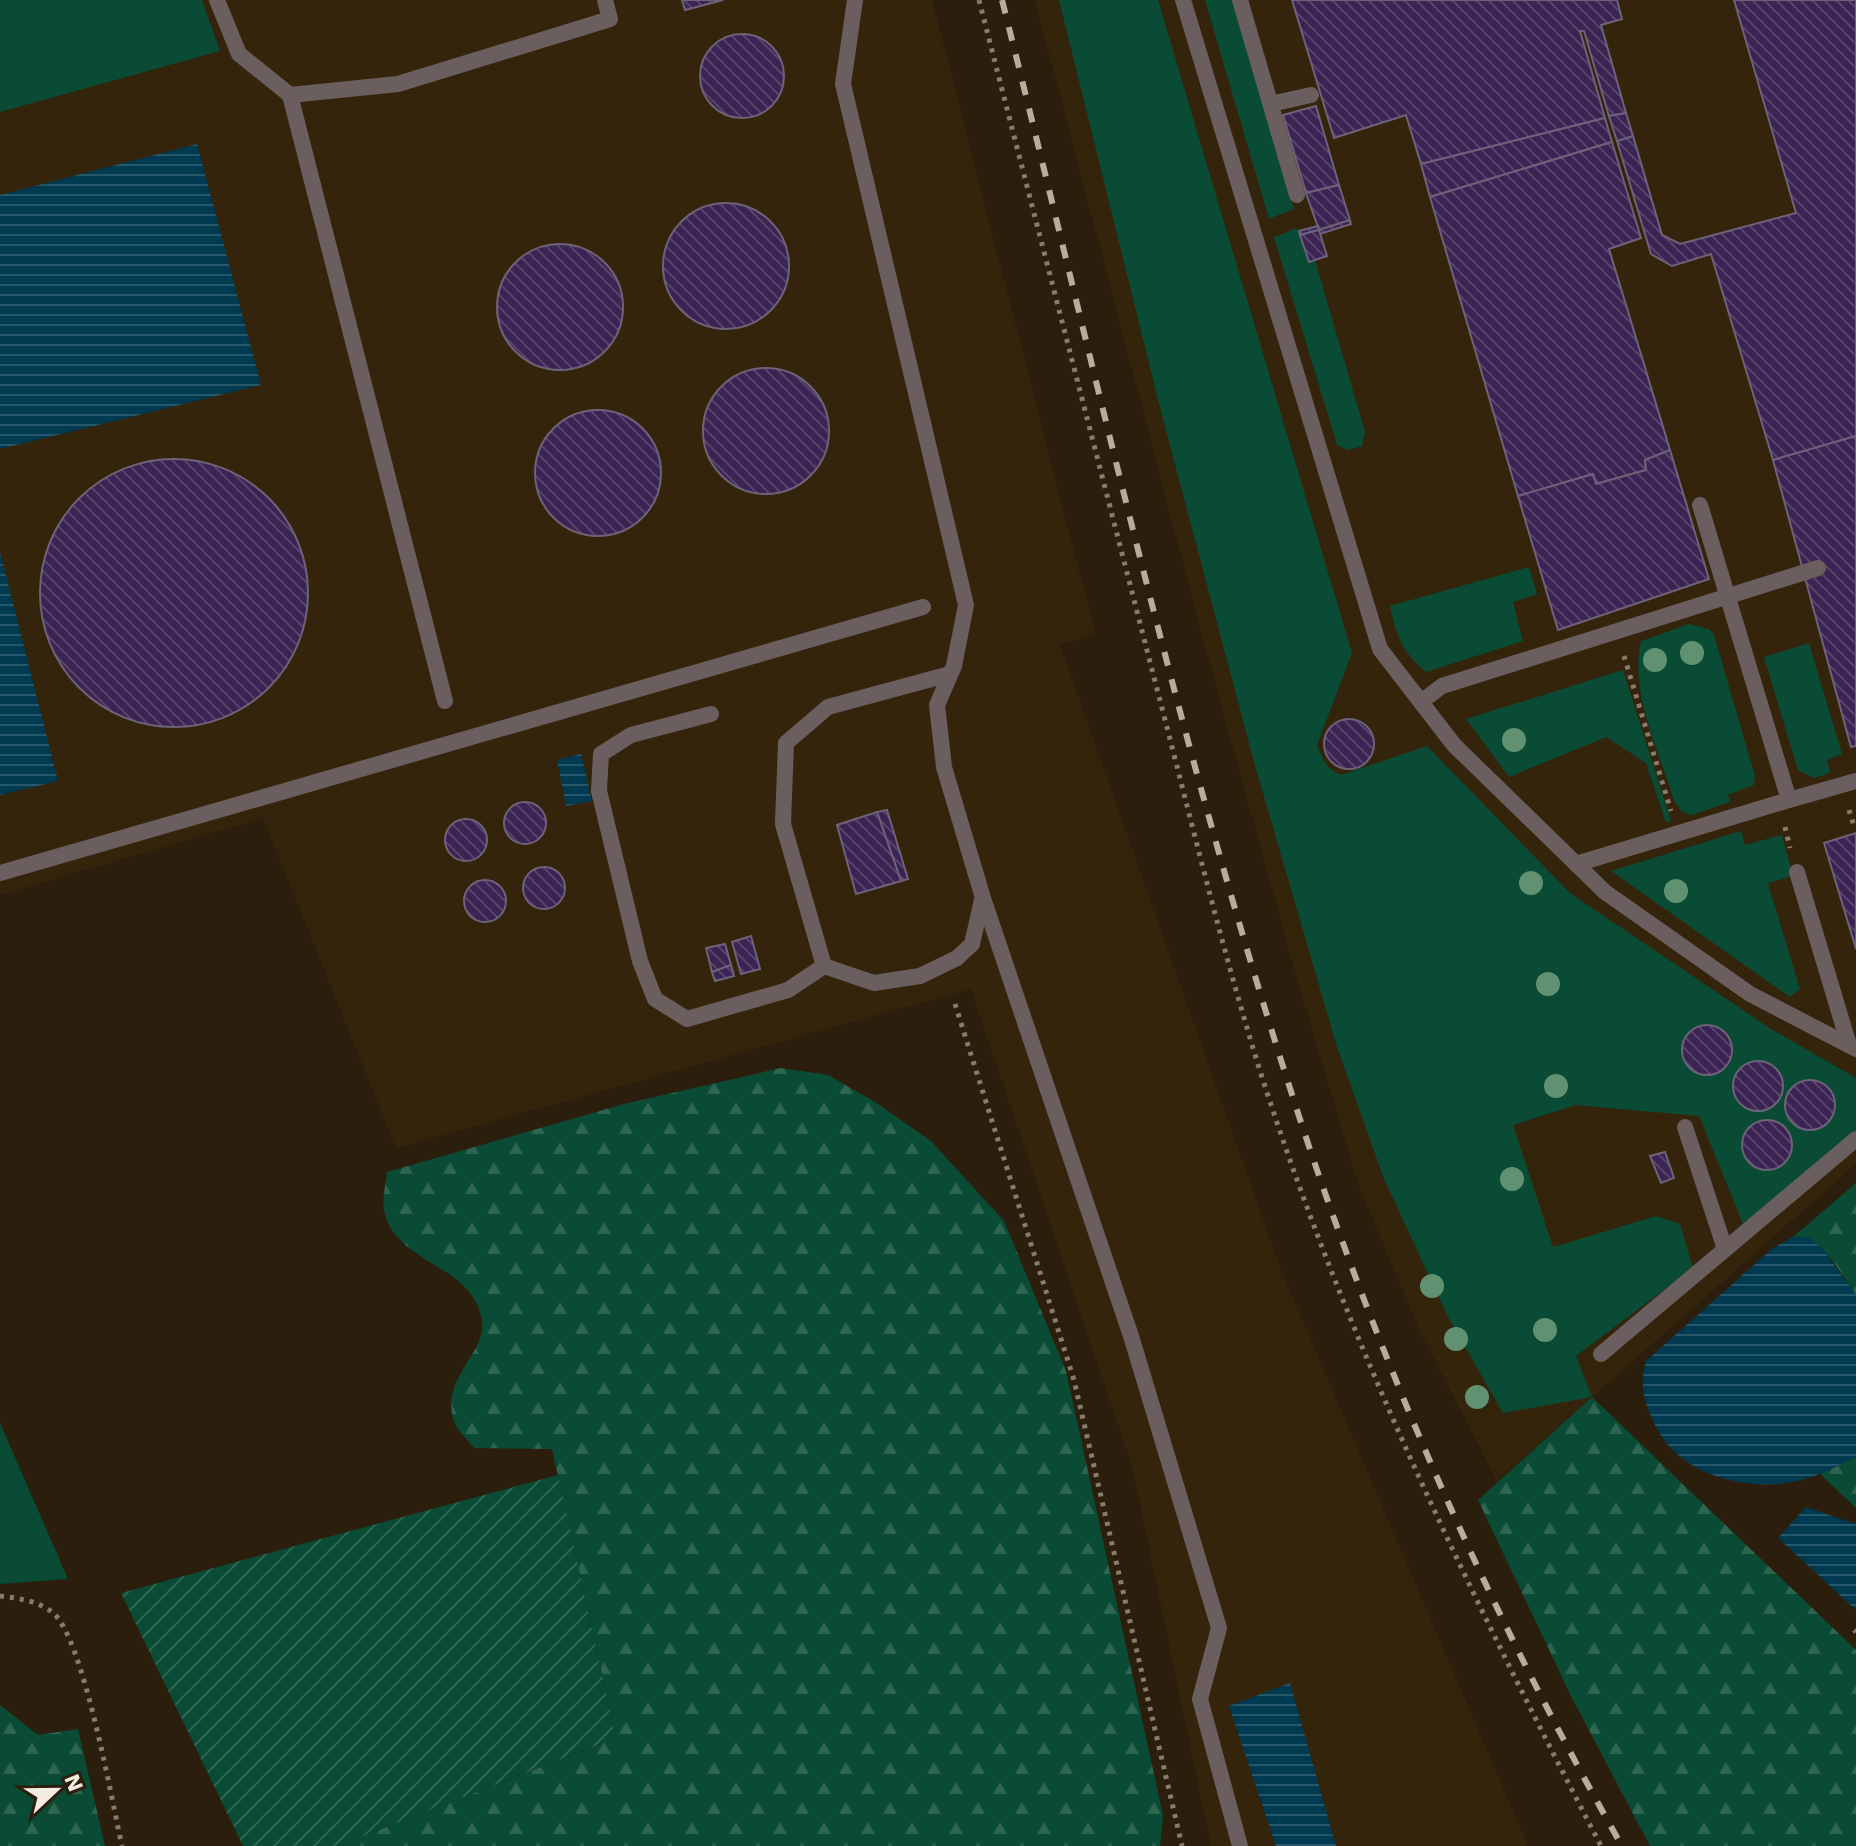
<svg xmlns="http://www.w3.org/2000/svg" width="1856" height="1846" font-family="'Work Sans',sans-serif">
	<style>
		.built { fill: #35240c }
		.grass { fill: #094b34 }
		.forest { fill: url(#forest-firs) }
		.garden { fill: url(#garden-furrows) }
		.water { fill: url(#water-rules) }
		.building { fill: url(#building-back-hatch); stroke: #6d6379; stroke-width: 2 }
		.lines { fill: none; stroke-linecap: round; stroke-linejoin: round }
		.path { stroke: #877c6d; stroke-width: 5; stroke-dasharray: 4 6; stroke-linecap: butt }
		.lane { stroke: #6b5e5e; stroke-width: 16 }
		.rail { stroke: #b7ac9f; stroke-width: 6; stroke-dasharray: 14 14; stroke-linecap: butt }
		.tree { fill: #609272 }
	</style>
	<defs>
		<pattern id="forest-firs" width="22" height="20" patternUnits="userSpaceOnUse" patternTransform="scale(2)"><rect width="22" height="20" fill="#094b34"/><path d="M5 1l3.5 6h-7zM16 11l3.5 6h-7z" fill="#2d6551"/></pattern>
		<pattern id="garden-furrows" width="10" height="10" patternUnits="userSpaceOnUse" patternTransform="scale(2)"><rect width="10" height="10" fill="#094b34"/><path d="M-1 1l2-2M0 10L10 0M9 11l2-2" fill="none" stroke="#2d6551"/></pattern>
		<pattern id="water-rules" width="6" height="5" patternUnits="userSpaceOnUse" patternTransform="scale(2)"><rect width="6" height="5" fill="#003a51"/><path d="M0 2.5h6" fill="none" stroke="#26576a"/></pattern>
		<pattern id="building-back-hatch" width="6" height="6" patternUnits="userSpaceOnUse" patternTransform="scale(2)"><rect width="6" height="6" fill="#3b2353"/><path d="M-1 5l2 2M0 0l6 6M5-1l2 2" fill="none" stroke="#58436b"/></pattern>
	</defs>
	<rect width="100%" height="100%" fill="#2b1e0d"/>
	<g class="built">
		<polygon points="0,0 932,0 1095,633 1060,645 1282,1273 1528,1846 1211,1846 1132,1466 971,989 396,1148 263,818 0,895"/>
		<polygon points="1035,0 1856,0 1856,1164 1497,1481 1420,1331 1360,1189 1295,972 1201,632"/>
	</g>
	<g class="grass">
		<polygon points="0,0 202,0 220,51 0,112"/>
		<path d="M1059 0H1158L1352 653 1317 745C1323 759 1326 769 1341 775L1427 746 1570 893 1771 1029 1856 1078V1131L1743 1224 1699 1116 1576 1105 1513 1125 1553 1247 1656 1216 1680 1224 1693 1268 1576 1356 1592 1397 1503 1413 1448 1317 1384 1179 1337 1047 1254 762 1159 404Z"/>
		<polygon points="1205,0 1232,0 1294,209 1269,219"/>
		<polygon points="1297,228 1315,260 1365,432 1362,446 1348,450 1337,445 1274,237"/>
		<path d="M1529 567 1537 594 1513 602 1523 641 1426 672C1402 652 1396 636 1390 606Z"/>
		<path d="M1689 624 1709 629 1714 635 1755 776 1754 785 1728 795 1730 802 1692 815 1682 812 1674 800C1659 751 1629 692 1641 641Z"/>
		<polygon points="1809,643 1842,754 1827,760 1830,773 1814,778 1798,770 1764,657"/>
		<polygon points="1623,670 1671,821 1666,823 1646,763 1606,737 1509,777 1466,719"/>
		<polygon points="1741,831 1745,845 1782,835 1793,876 1768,883 1800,989 1790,997 1611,871"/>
		<polygon points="0,1423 68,1579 0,1584"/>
	</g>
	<g class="forest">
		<path d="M781 1068 828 1075 875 1102 931 1141 1004 1221 1066 1371 1163 1815 1160 1846H337L616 1738 552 1449 474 1448C469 1441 459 1432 455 1424 437 1380 487 1354 482 1321 473 1262 393 1265 384 1209 382 1198 386 1183 387 1172L624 1104Z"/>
		<path d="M1856 1183V1295C1839 1272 1824 1237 1793 1237Z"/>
		<polygon points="1592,1397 1856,1650 1856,1846 1650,1846 1570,1694 1478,1500"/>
		<polygon points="1856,1457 1856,1508 1820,1474"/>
		<polygon points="0,1705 38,1735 78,1729 105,1846 0,1846"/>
	</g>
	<polygon class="garden" points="558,1475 616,1738 337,1846 243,1846 121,1593"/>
	<g class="water">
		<polygon points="197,144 261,385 0,449 0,195"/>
		<polygon points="0,552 58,781 0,795"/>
		<polygon points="581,754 592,801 566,806 557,760"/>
		<path d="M1793 1237H1808L1822 1248 1856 1295V1457C1834 1468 1812 1479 1787 1483 1738 1490 1677 1472 1655 1425 1644 1403 1639 1384 1646 1361L1773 1248Z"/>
		<polygon points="1806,1507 1856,1524 1856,1610 1778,1538"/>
		<polygon points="1290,1683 1336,1846 1276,1846 1229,1706"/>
	</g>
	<g class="building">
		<polygon points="682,0 723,0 685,10"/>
		<polygon points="1292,0 1617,0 1622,19 1601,25 1626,113 1609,116 1584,31 1580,31 1605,118 1421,164 1406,115 1334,138"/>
		<polygon points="1734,0 1856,0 1856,436 1773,460 1711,254 1672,266 1651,254 1617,141 1633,136 1662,235 1680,244 1796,213"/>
		<circle cx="742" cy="76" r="42"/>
		<polygon points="1316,106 1339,185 1306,193 1283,115"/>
		<polygon points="1626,113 1633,136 1617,141 1609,116"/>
		<polygon points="1605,118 1612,142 1430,197 1421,164"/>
		<polygon points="1612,142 1641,238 1609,249 1670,450 1645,460 1646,470 1596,484 1593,474 1518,496 1430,197"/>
		<polygon points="1339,185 1350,220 1319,230 1306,193"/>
		<circle cx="726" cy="266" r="63"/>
		<polygon points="1350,220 1351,224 1320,234 1319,230"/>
		<polygon points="1318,226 1319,230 1300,235 1299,231"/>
		<polygon points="1319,230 1327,256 1309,262 1300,235"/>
		<circle cx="560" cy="307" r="63"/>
		<circle cx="766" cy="431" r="63"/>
		<circle cx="598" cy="473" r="63"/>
		<polygon points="1856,436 1856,746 1851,747 1773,460"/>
		<polygon points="1670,450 1709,579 1558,630 1518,496 1593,474 1596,484 1646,470 1645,460"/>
		<circle cx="174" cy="593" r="134"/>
		<circle cx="1349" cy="744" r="25"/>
		<circle cx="525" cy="823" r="21"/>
		<polygon points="887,810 908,879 901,881 877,812"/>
		<polygon points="877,812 901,881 856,894 837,825"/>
		<circle cx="466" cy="840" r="21"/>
		<polygon points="1856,833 1856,949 1824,843"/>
		<circle cx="544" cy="888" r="21"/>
		<circle cx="485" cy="901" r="21"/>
		<polygon points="751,936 760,969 741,974 732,942"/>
		<polygon points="725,944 731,965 712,972 706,948"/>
		<polygon points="731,965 734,976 715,981 712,972"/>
		<circle cx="1707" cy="1050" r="25"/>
		<circle cx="1758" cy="1086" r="25"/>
		<circle cx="1810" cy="1105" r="25"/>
		<circle cx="1767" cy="1145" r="25"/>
		<polygon points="1665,1152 1674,1178 1661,1183 1650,1156"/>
	</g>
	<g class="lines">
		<g class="path">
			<path d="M979 0C1036 222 1094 444 1151 666 1187 802 1219 940 1261 1074 1347 1343 1471 1596 1601 1846"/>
			<polyline points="1624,656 1671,811"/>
			<polyline points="1849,810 1854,826"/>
			<polyline points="1785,827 1790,848"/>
			<polyline points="955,1004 1074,1380 1182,1846"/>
			<path d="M0 1596C18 1598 38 1601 52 1612 83 1635 112 1802 122 1846"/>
			<polyline points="1854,1630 1856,1632"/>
		</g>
		<g class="lane">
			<polyline points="217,0 239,54 290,95 398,84 610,19 605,0"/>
			<polyline points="855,0 843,84 966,605 954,666 937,705 944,767 983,898 1131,1336 1219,1628 1200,1699 1240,1846"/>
			<polyline points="1183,0 1380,649 1454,745 1605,892 1750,994 1856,1049"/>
			<polyline points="1240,0 1297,195"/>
			<polyline points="290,95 445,701"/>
			<polyline points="1271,104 1311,95"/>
			<polyline points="1421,702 1442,686 1818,568"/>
			<polyline points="711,714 631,735 601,754 599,791 640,961 655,999 687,1019 788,990 824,966"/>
			<polyline points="1789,800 1856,781"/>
			<polyline points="1576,864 1789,800 1700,505"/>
			<polyline points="1797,872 1849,1045"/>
			<polyline points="0,873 923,607"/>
			<polyline points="824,966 783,824 786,743 828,707 950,674"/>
			<polyline points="824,966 874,983 920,976 957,958 972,944 982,900"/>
			<polyline points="1685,1127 1725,1249"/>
			<polyline points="1601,1354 1856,1139"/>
		</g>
		<path class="rail" d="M1002 0C1093 361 1174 727 1288 1082 1372 1347 1485 1605 1622 1846"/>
	</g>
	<g class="tree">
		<circle cx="1692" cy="653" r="12"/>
		<circle cx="1655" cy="660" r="12"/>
		<circle cx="1514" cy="740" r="12"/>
		<circle cx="1531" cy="883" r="12"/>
		<circle cx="1676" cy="891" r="12"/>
		<circle cx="1548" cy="984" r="12"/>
		<circle cx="1556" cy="1086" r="12"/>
		<circle cx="1512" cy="1179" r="12"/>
		<circle cx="1432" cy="1286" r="12"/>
		<circle cx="1545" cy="1330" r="12"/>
		<circle cx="1456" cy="1339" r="12"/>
		<circle cx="1477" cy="1397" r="12"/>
	</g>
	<g transform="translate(56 1790) rotate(68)" stroke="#2b1e0d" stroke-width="6" paint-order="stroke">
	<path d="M0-6L14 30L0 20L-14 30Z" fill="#f5ece1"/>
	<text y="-12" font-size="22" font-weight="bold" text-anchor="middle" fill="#f5ece1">N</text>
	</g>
</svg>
